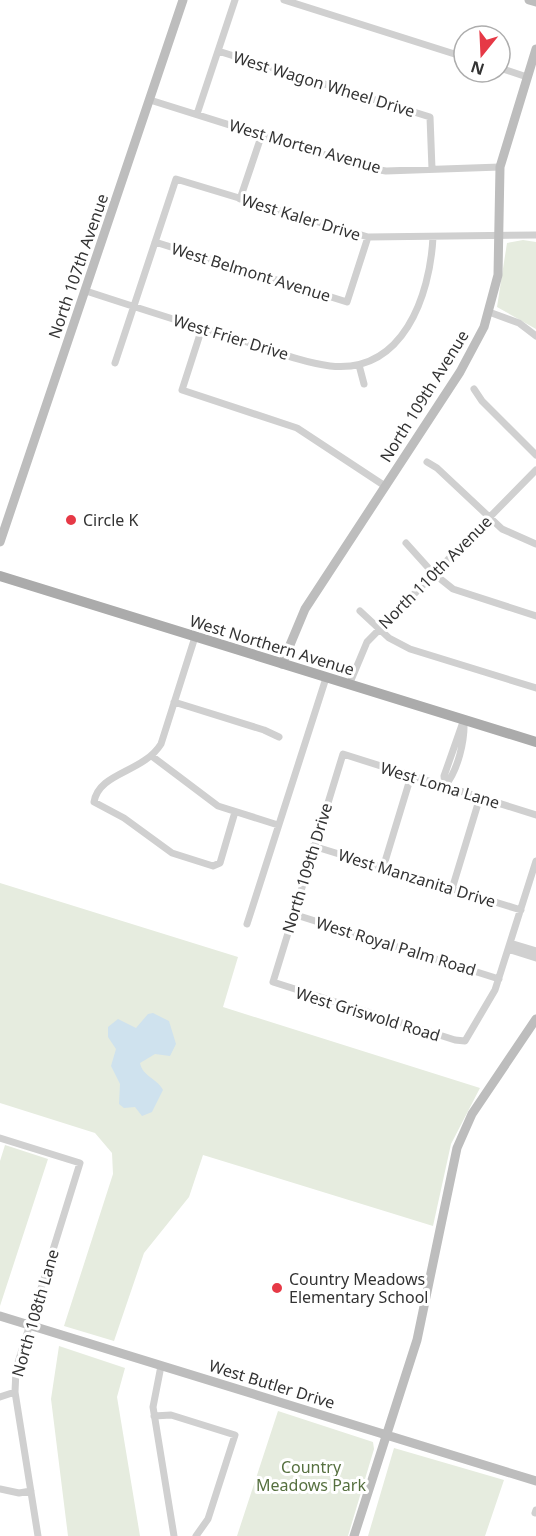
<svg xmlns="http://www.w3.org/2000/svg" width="536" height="1536" font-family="'Noto Sans',sans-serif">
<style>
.green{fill:#e6ecdf}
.water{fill:#cfe2ee}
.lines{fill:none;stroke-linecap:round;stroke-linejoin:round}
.street{stroke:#d0d0d0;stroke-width:7}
.secondary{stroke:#bdbdbd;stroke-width:9}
.primary{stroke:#ababab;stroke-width:10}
.poi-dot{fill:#e63946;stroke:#fff;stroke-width:2}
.labels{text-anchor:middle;stroke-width:6;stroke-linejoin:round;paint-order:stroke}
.street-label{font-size:16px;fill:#333;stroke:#fff}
.poi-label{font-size:16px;fill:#333;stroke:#fff;text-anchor:start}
.park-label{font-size:16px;fill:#56703f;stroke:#fff}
</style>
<rect width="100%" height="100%" fill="#fff"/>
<path class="green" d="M523,240L536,242V329L497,307L507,243Z
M0,883L238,957L223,1007L480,1088L451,1144L433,1226L203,1155L189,1197L144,1253L114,1341L64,1326L113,1174L112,1153L95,1133L0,1103Z
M5,1145L48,1159L0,1306V1161Z
M59,1346L125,1368L117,1397L140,1536H68L51,1399Z
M278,1411L373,1442L374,1449L348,1536H237Z
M394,1448L504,1480L485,1536H368Z"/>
<path class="water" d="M153,1013L169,1021L176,1044L170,1056L155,1054L140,1063C143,1077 157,1078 163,1090L152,1112L142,1116L135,1107L124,1108L119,1104L120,1084L111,1066L116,1049L108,1037V1027L118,1019L136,1028L148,1014Z"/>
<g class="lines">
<path class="street" d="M284,0L464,57
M218,51L430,117L432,169
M500,68L527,77
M150,100L367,168L386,171L500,167
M197,114L235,0
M240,199L262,134
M155,242L347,302L368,237
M86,291C135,307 185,323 234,338C265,347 298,362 330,366C403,374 430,296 433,237
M489,312L519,323L536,336
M202,328L182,390L297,428L385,486
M115,363L176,179L368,237L536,235
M359,365L364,384
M474,389L482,401L536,455
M427,462L437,468L502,529L536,544
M406,543L433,573L453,589L536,616
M360,611L389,638L410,649L536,688
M195,637L161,744C143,773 99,772 94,802L124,818L172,853L213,866L220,863L235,812
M349,685L367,642L536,470
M174,702L264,730L279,737
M153,757L218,806L278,825
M445,786C458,770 465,741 464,720
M445,786L444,776L463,722
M536,815L343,754L273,982L455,1040L465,1041L495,990L536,861
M313,846L521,910
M383,868L411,776
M452,889L480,797
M293,914L499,979
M247,924L326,678
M510,943L536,951
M508,949L536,958
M0,1138L80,1163L16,1369L15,1392L38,1536
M161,1366L153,1407L174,1536
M0,1397L15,1392
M154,1416L171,1415L235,1435L208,1519L196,1536
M0,1489L19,1493L31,1491
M535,1513L536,1510"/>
<path class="secondary" d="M529,0L536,2
M0,542L183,0
M282,664L305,609L460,372L484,327L498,275L500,167L536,49
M0,1316L536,1481
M354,1536L417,1340L457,1148L472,1114L536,1019"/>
<path class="primary" d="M0,576L536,742"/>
</g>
<g class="poi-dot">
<circle cx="71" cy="520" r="6"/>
<circle cx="277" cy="1288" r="6"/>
</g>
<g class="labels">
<g class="street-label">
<text transform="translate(324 84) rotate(17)" y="6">West Wagon Wheel Drive</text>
<text transform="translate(305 146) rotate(16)" y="6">West Morten Avenue</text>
<text transform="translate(301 217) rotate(17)" y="6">West Kaler Drive</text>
<text transform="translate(78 266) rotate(-71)" y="6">North 107th Avenue</text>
<text transform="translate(251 272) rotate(17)" y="6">West Belmont Avenue</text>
<text transform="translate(231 337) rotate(17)" y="6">West Frier Drive</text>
<text transform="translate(424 396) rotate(-58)" y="6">North 109th Avenue</text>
<text transform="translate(435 572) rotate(-45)" y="6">North 110th Avenue</text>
<text transform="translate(272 645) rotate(17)" y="6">West Northern Avenue</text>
<text transform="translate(440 785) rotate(17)" y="6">West Loma Lane</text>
<text transform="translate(307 868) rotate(-73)" y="6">North 109th Drive</text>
<text transform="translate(417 878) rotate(17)" y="6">West Manzanita Drive</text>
<text transform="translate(396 946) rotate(17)" y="6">West Royal Palm Road</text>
<text transform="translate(368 1014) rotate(17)" y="6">West Griswold Road</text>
<text transform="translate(35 1313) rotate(-74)" y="6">North 108th Lane</text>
<text transform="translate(272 1384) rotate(17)" y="6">West Butler Drive</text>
</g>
<g class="poi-label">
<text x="83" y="526">Circle K</text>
<text x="289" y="1285">Country Meadows<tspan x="289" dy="18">Elementary School</tspan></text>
</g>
<g class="park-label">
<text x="311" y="1473">Country<tspan x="311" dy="18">Meadows Park</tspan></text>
</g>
</g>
<g transform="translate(482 54) rotate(198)"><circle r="28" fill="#ffffff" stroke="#adadad" stroke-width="1.5"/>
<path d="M0-4.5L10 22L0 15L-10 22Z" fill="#e63946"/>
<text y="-9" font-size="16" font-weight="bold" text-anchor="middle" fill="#333333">N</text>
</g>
</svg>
